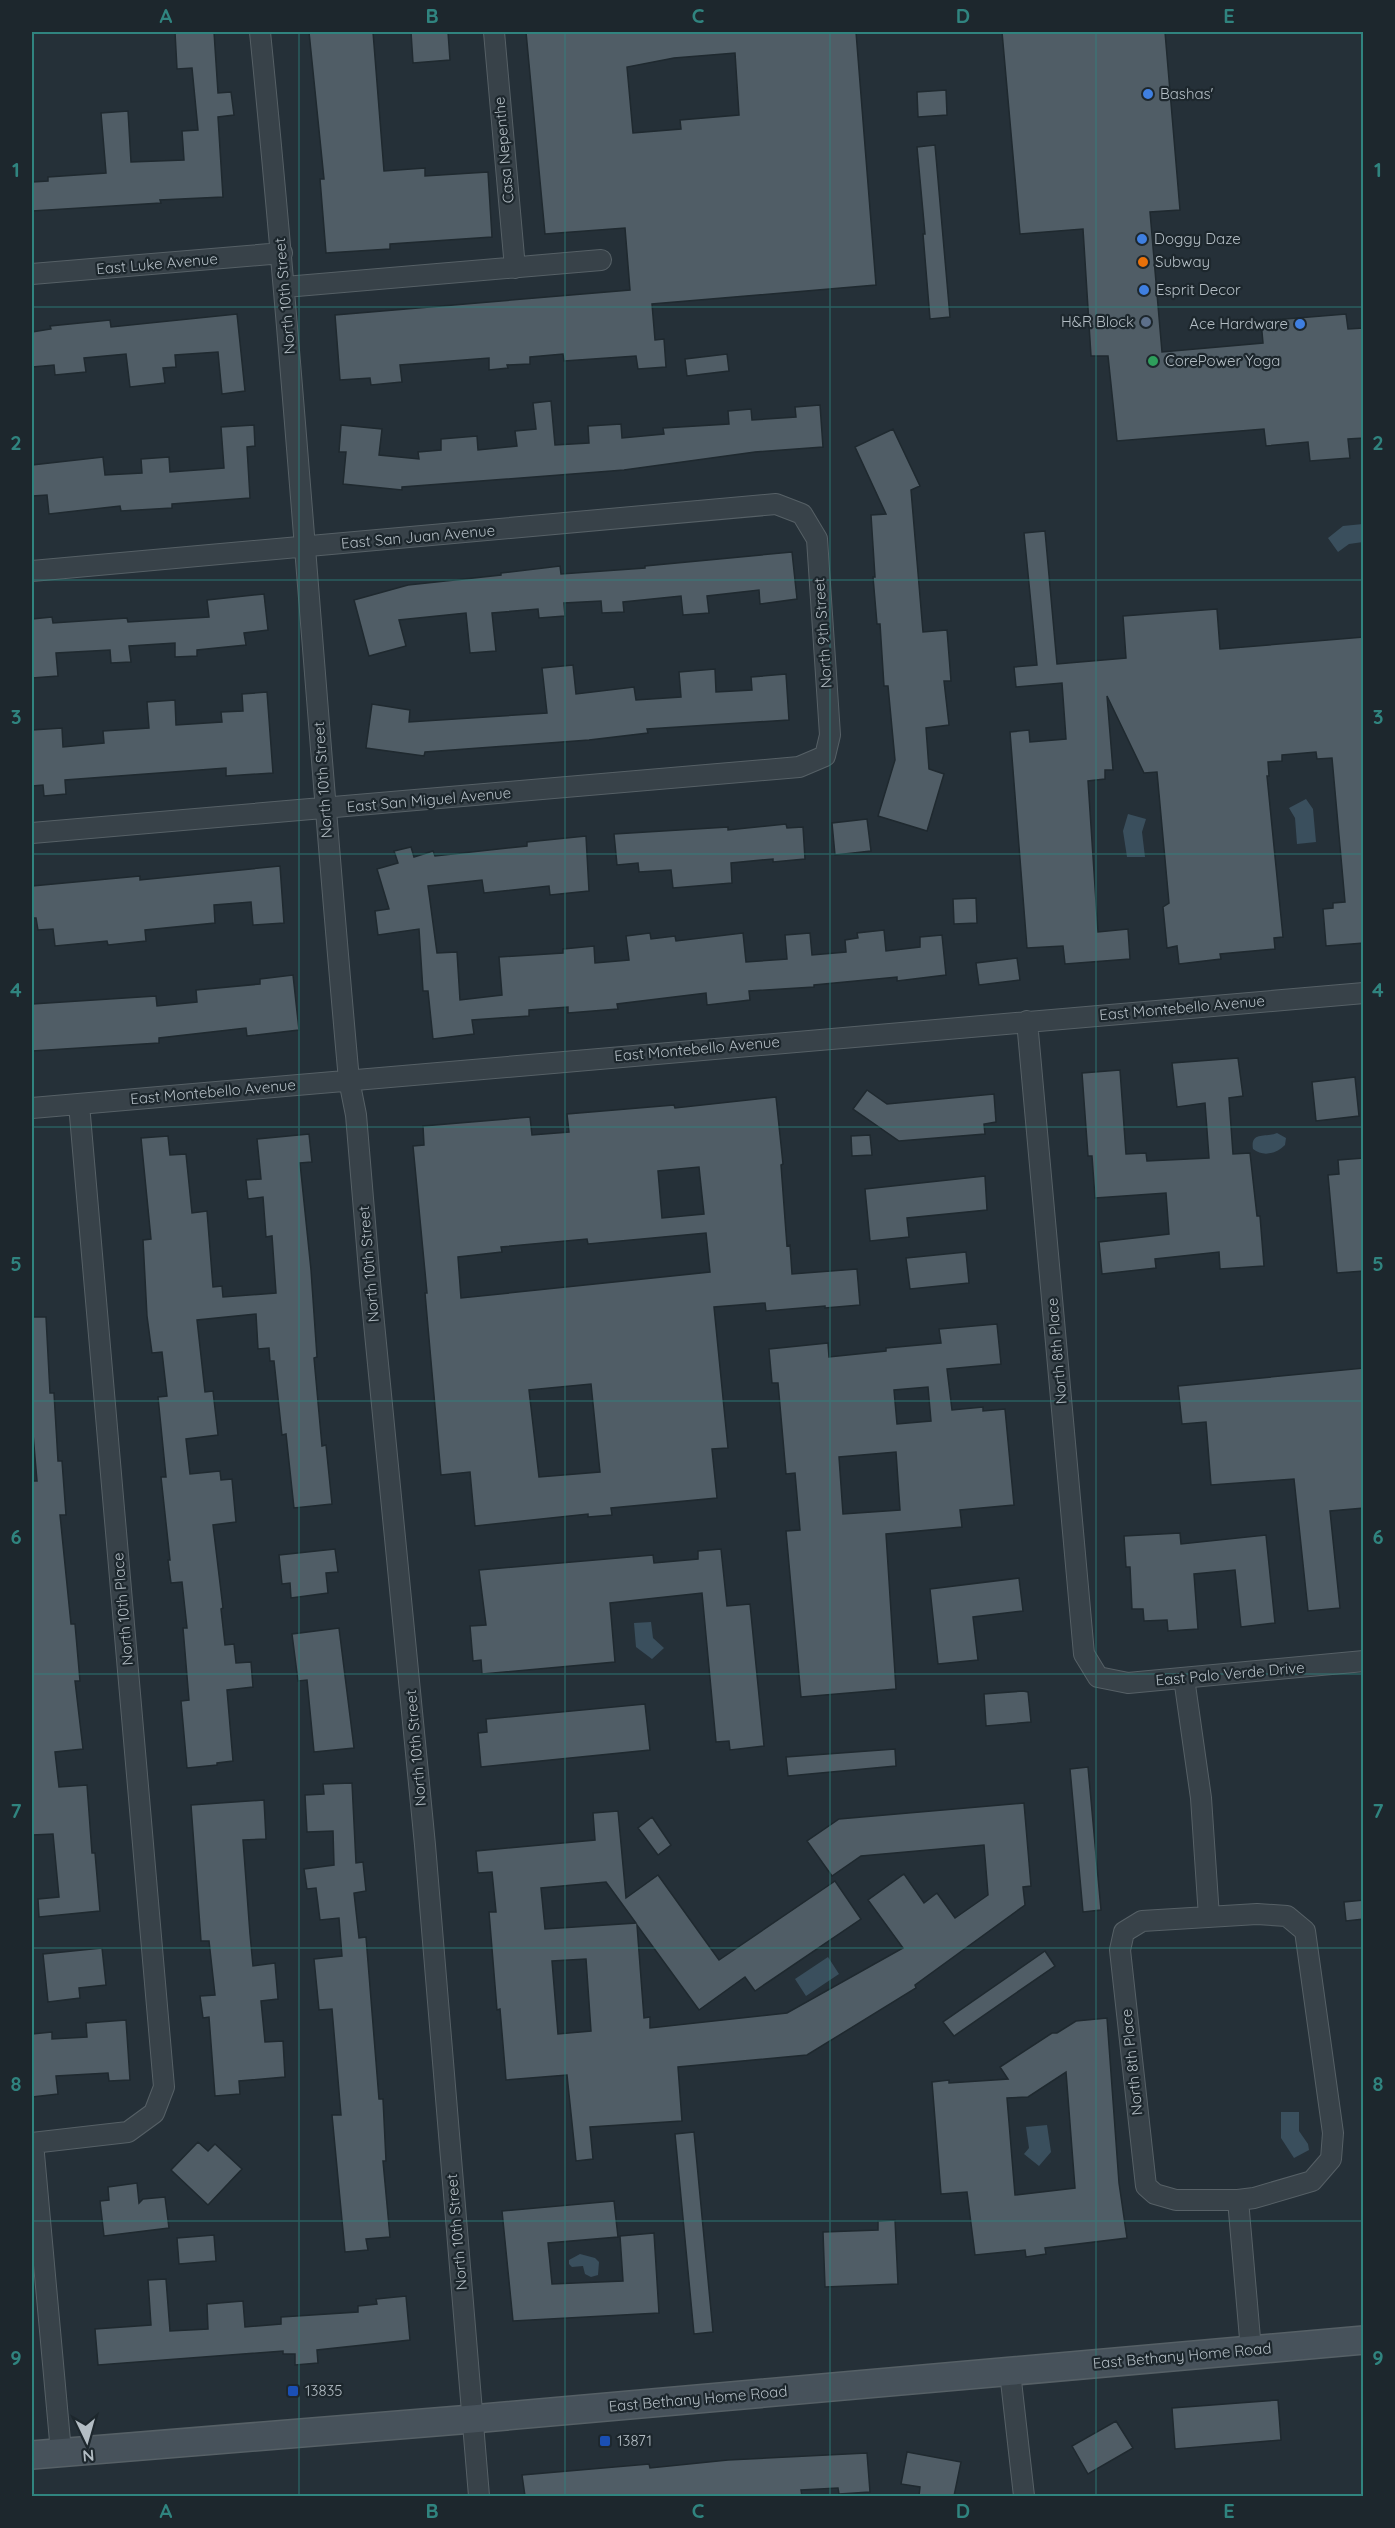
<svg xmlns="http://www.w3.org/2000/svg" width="1395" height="2528" font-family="Quicksand,sans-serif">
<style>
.water{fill:#3a4f5d}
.building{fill:#505d66;stroke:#1f292f;stroke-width:1.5;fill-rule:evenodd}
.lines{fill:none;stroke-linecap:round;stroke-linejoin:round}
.minor-casing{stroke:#566066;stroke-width:22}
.secondary-casing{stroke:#566066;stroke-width:30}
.minor{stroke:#384249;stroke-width:20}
.secondary{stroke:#47525b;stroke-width:27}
.grid{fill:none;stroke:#30847f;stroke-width:1.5;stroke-opacity:0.55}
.shop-dot{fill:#3f7fe0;stroke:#1d272d;stroke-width:2}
.food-dot{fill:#e8710a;stroke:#1d272d;stroke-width:2}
.service-dot{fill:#5c6f8a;stroke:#1d272d;stroke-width:2}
.leisure-dot{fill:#2e9e5b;stroke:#1d272d;stroke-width:2}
.transit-dot{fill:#1a4fb4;stroke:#1d272d;stroke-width:2}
.labels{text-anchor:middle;stroke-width:4.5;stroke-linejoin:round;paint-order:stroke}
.poi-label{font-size:15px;fill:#b3bdc4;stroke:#1d272d;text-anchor:start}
.street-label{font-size:15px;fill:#b3bdc4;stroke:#1d272d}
.neatline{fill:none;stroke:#30847f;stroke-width:2}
.grid-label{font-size:20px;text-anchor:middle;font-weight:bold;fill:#30847f}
</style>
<rect width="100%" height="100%" fill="#253038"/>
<path class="water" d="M1363,524V542L1349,544L1338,552L1328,538L1343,526Z
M1306,799L1313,809L1316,842L1297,844L1295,818L1289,808Z
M1128,814L1146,819L1142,832L1145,857H1127L1123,831Z
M1277,1133L1286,1138L1285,1145C1276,1154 1263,1157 1253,1149C1250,1131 1266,1138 1277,1133Z
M651,1622L653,1638L664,1648L652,1659L636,1647L634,1623Z
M828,1957L839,1974L806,1996L795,1979Z
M1281,2112H1299V2131L1308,2144L1309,2150L1294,2158L1281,2138Z
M1047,2125L1051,2152L1039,2166L1024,2154L1029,2148L1026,2127Z
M580,2254L595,2258L599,2262L598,2275L591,2277L585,2274L583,2266L572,2267L569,2264V2260Z"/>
<path class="building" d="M175,32H214L218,93L231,92L234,115L218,117L223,197L160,200L161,203L32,211V182L48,181V177L106,173L101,113L128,111L131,162L184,160L182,131L198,130L192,68L177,69Z
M309,32H373L384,171L425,168V176L488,172L492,237L390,244V249L326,253L320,179H324Z
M411,32H448L450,60L413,63Z
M526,32H856L876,285L652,304L655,340L664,339L666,367L638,369L636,356L564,361L563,354L530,357V364L507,365L508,368L489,370V358L400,365L402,382L371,385L370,378L340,380L335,315L630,290L625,228L545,234ZM735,53L739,115L680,120L681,129L633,133L627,67L674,58Z
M1002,32H1165L1180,210L1150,212L1162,352L1263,343L1261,321L1346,314L1348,329L1364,328V438L1348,439L1350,458L1310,461L1308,442L1266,446L1264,429L1117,441L1108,356H1091L1083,229L1020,234Z
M946,90L947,115L918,117L917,92Z
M935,145L950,317L930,319L923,234H925L917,147Z
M237,314L245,391L222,394L218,352L175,355L176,367L163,368L165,383L130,387L126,354L84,358L86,372L55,375L54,365L32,367V332L51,329L50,326L110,320L111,327Z
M727,354L729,371L687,376L685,359Z
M551,401L555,445L589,443L588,426L621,424L622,438L664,434L663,428L729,424L728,411L751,409L752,420L796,417L795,407L820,405L823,447L755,452L624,470L402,487V490L343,484L346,452H339L341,425L382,429L379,455L419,459L418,452L441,450V439L477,436L478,450L517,446L515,431L536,429L533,403Z
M254,425L255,446L247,447L250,498L172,504V508L121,511L120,506L49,514L47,495L32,496V465L103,457L105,475L142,473L141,459L169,457L170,472L224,468L221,427Z
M893,429L920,486L911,490L923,632L947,630L951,681H944L949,725L926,728L929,769L944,774L927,831L878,816L895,760L888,686H884L880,624H877L873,577H875L871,515L886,514L855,447Z
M1045,531L1057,664L1126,658L1123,616L1217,609L1220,649L1364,637V943L1326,946L1323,909L1333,908V903L1345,902L1332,758L1317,759L1316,752L1282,755V761L1268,762L1269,776H1267L1283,937L1274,938L1275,949L1220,954L1221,959L1179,964L1177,946L1167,948L1163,907L1169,903L1157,772L1144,773L1107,696L1113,770H1105V779L1088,781L1098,932L1128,929L1130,959L1065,964L1063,946L1027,948L1010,732L1029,730L1030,742L1066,739L1062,683L1016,687L1014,667L1037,665L1024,533Z
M792,552L797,599L760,604L759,590L707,596L709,613L683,615L681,596L623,602L624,612L602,613L601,601L564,603L565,616L539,618L538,609L492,613L496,651L470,653L466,613L399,620L406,646L369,656L354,600L408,585L501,575V573L560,566L561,574L645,568V566Z
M264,594L268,630L244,633L246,645L197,650V656L175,657V643L129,646L131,662L111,663L110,650L56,653L58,676L32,678V619L52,617L53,623L127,618L128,622L209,617L207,600Z
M573,665L576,694L634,687L636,700L681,697L679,672L715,669L716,692L752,690L751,677L786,674L789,720L647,729L648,733L589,740L425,752L424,756L366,748L372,704L410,710L409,722L547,713L542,668Z
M267,692L273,773L226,776V768L65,780L66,794L44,796L43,785L32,786V730L62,728L63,747L104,743L103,731L149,728L147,702L175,700L176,725L222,722L221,712L243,711L242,694Z
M867,819L871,851L835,855L832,823Z
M786,824L787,828L803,827L805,859L773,862V859L731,863L732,883L673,888L671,870L639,872L638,863L617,865L614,834L728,827V830Z
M586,836L589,891L550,895L549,886L484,893L482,880L428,886L437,953L457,952L460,1000L502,995L499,957L563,953V949L594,946L595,963L629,960L626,936L650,933L651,939L675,936L676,941L743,933L746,962L787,959L785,935L810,933L812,955L846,952L845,940L858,938L857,933L884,930L886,951L920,947V937L942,935L946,975L897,981V977L814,985V987L749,991L750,1000L707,1005L706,993L617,1004L618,1009L568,1013V1007L529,1010V1016L472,1020L474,1034L433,1039L428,991H423L419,929L378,935L375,911L389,909L377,869L398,863L394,851L411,847L414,857L433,851L435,856L527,846V842Z
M280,866L284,923L253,925L251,902L214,905L215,923L145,930L146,941L108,945L107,941L55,946L53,929L38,930L36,918H32V886L140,876V880Z
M976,898L977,923L954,924L953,899Z
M1017,958L1020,980L979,985L976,963Z
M293,975L299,1030L247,1036L246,1028L159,1038V1043L32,1051V1004L156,996L157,1006L197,1002L196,990L260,984V979Z
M1238,1058L1243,1096L1229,1098L1233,1154L1250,1153L1257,1216H1260L1264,1266L1220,1269L1219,1252L1155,1259L1156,1268L1102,1274L1099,1242L1169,1234L1166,1193L1095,1198L1092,1156H1088L1082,1073L1120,1070L1126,1154L1146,1153L1147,1161L1209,1158L1205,1103L1177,1107L1172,1063Z
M1355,1077L1359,1116L1316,1121L1312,1082Z
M867,1090L887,1104L994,1094L996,1122L984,1124L985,1134L899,1141L853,1109Z
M776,1097L783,1164L781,1165L787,1246L790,1245L792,1274L857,1269L860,1305L825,1308V1306L766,1311L765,1303L714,1307L728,1448L712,1449L717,1498L611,1508L612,1515L588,1517V1514L475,1526L470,1472L441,1475L425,1293H427L413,1146L424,1145L423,1126L530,1117L532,1135L569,1132L567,1114L674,1105L675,1108ZM699,1167L704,1214L662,1218L658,1171ZM706,1233L710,1272L461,1298L458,1257L502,1252L501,1247L587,1239L588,1244ZM591,1384L600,1472L539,1477L529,1390Z
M309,1134L312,1162L300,1163L311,1270L317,1357L314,1358L322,1446L326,1445L332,1504L294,1508L286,1434L282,1435L274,1361H270L269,1348L258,1349L256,1314L197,1320L205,1392L213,1391L218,1435L186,1439L190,1474L220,1471L221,1480L232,1479L236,1522L213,1525L223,1608L221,1609L225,1645L234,1644L236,1663L251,1662L253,1687L227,1690L233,1761L217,1763V1765L187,1768L181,1701L189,1700L183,1628H187L182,1582L171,1583L168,1560H170L161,1477H166L158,1397L167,1396L162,1352L152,1353L147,1316L143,1240L151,1239L141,1138L168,1136L170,1155L186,1154L192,1213L207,1211L213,1287L222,1286L223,1297L276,1293L272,1236L266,1237L263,1197L248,1199L246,1180L261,1179L257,1139Z
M870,1135L872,1155L852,1156L851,1136Z
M1364,1158V1271L1337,1273L1328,1175L1339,1174L1338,1160Z
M985,1176L987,1210L907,1218L909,1237L870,1241L865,1189Z
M966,1252L969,1283L910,1289L906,1258Z
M32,1317H46L50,1393H54L58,1461H62L66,1515H60L71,1624H75L80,1681H75L83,1749L55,1752L59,1787L87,1785L92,1853H95L100,1911L39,1917L38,1899L59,1897L53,1834L32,1835V1481H37L33,1434H32Z
M997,1324L1001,1364L947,1369L952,1410L983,1407V1411L1005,1409L1014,1505L960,1510L962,1527L886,1534L896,1689L801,1697L786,1531L800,1530L795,1473L786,1474L778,1383H772L769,1349L828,1343L829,1357L886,1351V1348L941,1343L939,1329ZM928,1387L931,1421L897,1424L894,1390ZM896,1452L900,1510L843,1514L839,1457Z
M1364,1368V1508L1330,1511L1340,1608L1308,1611L1294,1479L1211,1485L1206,1422L1182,1424L1178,1386Z
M1180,1533L1181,1544L1266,1535L1275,1623L1241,1627L1235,1570L1194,1574L1198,1629L1168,1631L1167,1620L1144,1621L1143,1609H1132L1130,1567H1126L1124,1536Z
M335,1549L338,1572L326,1573L328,1593L291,1598L290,1583L282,1584L279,1555Z
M721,1549L727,1606L750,1604L764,1746L730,1750L729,1741L716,1742L702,1593L610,1603L615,1662L482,1674L481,1660L473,1661L470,1626L486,1625L479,1570L653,1555L654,1563L698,1559V1551Z
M1019,1578L1023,1611L973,1617L978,1660L938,1664L930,1589Z
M339,1628L354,1748L314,1752L307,1680L298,1681L292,1634Z
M1023,1691L1028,1692L1031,1722L986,1726L984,1694Z
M645,1704L650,1750L481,1767L478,1733L487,1732L486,1719Z
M895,1749L896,1766L788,1776L786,1757Z
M1088,1767L1101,1910L1083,1912L1070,1769Z
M352,1783L356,1863L363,1862L366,1891L354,1893L359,1938L366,1937L379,2099H383L386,2161H383L390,2237L366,2239L368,2250L345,2252L332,2115H341L332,2009L319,2010L314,1959L342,1956L339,1918L320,1920L316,1888L307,1889L304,1869L334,1865L333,1831L307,1832L305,1795L324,1794L323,1784Z
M264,1800L266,1839L243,1840L250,1934L253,1966L275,1963L278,1999L261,2001L265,2042L283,2041L285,2077L239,2081L240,2094L215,2096L209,2017L203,2018L200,1996L215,1995L209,1941H201L191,1805Z
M1024,1803L1031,1886L1023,1887L1025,1905L915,1985L916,1988L807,2055L678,2067L682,2121L590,2127L593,2159L576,2161L567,2075L506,2080L500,2009L497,2010L489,1912H496L492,1872L478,1873L476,1851L595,1840L593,1813L618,1811L626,1898L658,1875L719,1960L835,1881L861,1919L755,1991L745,1977L699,2010L637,1925L644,2018L650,2017V2028L787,2013L903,1948L868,1900L904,1874L924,1903L937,1893L955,1918L988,1895L984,1845L861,1856L832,1876L807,1841L839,1819ZM606,1882L636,1923L545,1929L541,1888ZM586,1959L591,2031L558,2034L552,1961Z
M652,1817L671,1845L658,1855L638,1828Z
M1364,1900V1919L1346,1921L1344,1902Z
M102,1948L106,1985L79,1988L80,1998L48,2002L43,1954Z
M1045,1951L1055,1966L954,2036L943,2022Z
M1107,2018L1119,2183L1127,2238L1045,2248L1046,2254L1026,2257L1025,2250L975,2255L967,2192L941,2194L932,2082L949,2080V2083L1008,2079L1000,2067L1052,2033H1057L1076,2021ZM1066,2072L1075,2188L1015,2195L1007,2098L1028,2097Z
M126,2020L130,2080L109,2081L108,2073L56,2076L58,2094L32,2097V2034L52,2032V2039L87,2037L86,2023Z
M694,2132L713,2332L694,2334L675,2134Z
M198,2142L208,2151L215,2144L242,2169L208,2205L171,2170Z
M137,2183L139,2203L143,2199L165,2197L169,2228L104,2236L100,2201L109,2200L108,2187Z
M614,2201L618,2237L548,2243L552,2284L623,2281L620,2236L654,2233L659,2313L513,2321L502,2211Z
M895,2220L898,2284L825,2287L823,2232L878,2230V2221Z
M214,2235L216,2261L179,2264L177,2238Z
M166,2279L170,2331L208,2329L207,2304L243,2301L245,2327L281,2324V2317L358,2312V2306L377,2304L376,2299L406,2296L410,2340L317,2350L318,2363L295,2365V2354H283V2351L98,2365L95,2329L151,2325L148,2280Z
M1278,2400L1281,2440L1175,2449L1172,2408Z
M1116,2421L1133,2448L1088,2474L1072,2446Z
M907,2452L961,2462L954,2496H919L920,2487L901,2484Z
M867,2453L870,2492L839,2494L838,2488L801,2490L802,2496H525L522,2475L649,2464L650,2468L728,2460Z"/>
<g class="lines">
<defs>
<path id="minor" d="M260,32C295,380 317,730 349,1080L356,1115L370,1282L425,1845L479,2496
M494,32L515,268
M32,274L282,253
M285,287L601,260
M32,571L776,504L802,514L817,539L830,735L825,756L799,767L32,833
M1027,1021L1084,1654L1098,1677L1128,1683L1364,1661
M32,1108L1364,993
M1184,1678L1201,1798L1209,1917
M1257,1914L1287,1916L1305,1931L1333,2133L1331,2159L1312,2181L1254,2198L1238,2200H1176L1155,2194L1146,2186L1120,1950L1124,1932L1142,1921Z
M32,2143L128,2132L154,2113L164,2087L79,1104
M33,2143L61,2452
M1238,2200L1251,2350
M1010,2372L1024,2496"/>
<path id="secondary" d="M32,2455L472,2419L1364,2340"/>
</defs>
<use href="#minor" class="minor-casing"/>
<use href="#secondary" class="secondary-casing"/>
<use href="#minor" class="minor"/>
<use href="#secondary" class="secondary"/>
</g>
<path class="grid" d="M299,32V2496M565,32V2496M830,32V2496M1096,32V2496M32,307H1364M32,580H1364M32,854H1364M32,1127H1364M32,1401H1364M32,1674H1364M32,1948H1364M32,2221H1364"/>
<g class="shop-dot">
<circle cx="1148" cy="94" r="6"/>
<circle cx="1142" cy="239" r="6"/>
<circle cx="1144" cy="290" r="6"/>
<circle cx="1300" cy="324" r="6"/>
</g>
<circle class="food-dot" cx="1143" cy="262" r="6"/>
<circle class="service-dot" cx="1146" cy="322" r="6"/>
<circle class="leisure-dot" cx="1153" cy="361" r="6"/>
<g class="transit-dot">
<rect x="287" y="2385" width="12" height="12" rx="3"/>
<rect x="599" y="2435" width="12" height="12" rx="3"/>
</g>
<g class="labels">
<g class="poi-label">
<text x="1160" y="99">Bashas'</text>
<text x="1154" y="244">Doggy Daze</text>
<text x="1155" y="267">Subway</text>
<text x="1156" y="295">Esprit Decor</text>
<text x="1134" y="327" text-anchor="end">H&amp;R Block</text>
<text x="1288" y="329" text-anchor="end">Ace Hardware</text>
<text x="1165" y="366">CorePower Yoga</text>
<text x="305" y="2396">13835</text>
<text x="617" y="2446">13871</text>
</g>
<g class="street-label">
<text transform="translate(504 150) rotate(-95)" y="5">Casa Nepenthe</text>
<text transform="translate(157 264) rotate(-5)" y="5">East Luke Avenue</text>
<text transform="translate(285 296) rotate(-95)" y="5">North 10th Street</text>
<text transform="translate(418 537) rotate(-5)" y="5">East San Juan Avenue</text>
<text transform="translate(823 633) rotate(-94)" y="5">North 9th Street</text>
<text transform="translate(323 780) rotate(-94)" y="5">North 10th Street</text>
<text transform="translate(429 800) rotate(-5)" y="5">East San Miguel Avenue</text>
<text transform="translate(1182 1008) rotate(-5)" y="5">East Montebello Avenue</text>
<text transform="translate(697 1049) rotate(-5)" y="5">East Montebello Avenue</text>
<text transform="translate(213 1092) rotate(-5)" y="5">East Montebello Avenue</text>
<text transform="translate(369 1264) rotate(-95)" y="5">North 10th Street</text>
<text transform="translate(1057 1351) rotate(-95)" y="5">North 8th Place</text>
<text transform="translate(123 1609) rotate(-95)" y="5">North 10th Place</text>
<text transform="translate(1230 1674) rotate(-5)" y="5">East Palo Verde Drive</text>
<text transform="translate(416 1748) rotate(-95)" y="5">North 10th Street</text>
<text transform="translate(1132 2062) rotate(-96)" y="5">North 8th Place</text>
<text transform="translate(457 2232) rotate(-95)" y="5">North 10th Street</text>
<text transform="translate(1182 2356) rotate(-5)" y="5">East Bethany Home Road</text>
<text transform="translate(698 2399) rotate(-5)" y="5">East Bethany Home Road</text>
</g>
</g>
<rect width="1395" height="2528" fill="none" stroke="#1d272d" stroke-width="66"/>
<g transform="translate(87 2441) rotate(175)" stroke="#1d272d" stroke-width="4.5" paint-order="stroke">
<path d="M0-4.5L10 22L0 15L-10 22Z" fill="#b3bdc4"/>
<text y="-9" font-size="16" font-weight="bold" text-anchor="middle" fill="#b3bdc4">N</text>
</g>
<rect x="33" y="33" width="1329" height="2462" class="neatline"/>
<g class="grid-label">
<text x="166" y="23">A</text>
<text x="432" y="23">B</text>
<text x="698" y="23">C</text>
<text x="963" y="23">D</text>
<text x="1229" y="23">E</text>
<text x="16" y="177">1</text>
<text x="1378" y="177">1</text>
<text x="16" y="450">2</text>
<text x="1378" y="450">2</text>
<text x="16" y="724">3</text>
<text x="1378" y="724">3</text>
<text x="16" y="997">4</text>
<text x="1378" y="997">4</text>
<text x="16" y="1271">5</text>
<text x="1378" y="1271">5</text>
<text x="16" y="1544">6</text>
<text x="1378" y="1544">6</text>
<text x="16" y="1818">7</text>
<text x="1378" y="1818">7</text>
<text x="16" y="2091">8</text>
<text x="1378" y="2091">8</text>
<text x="16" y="2365">9</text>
<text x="1378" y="2365">9</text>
<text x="166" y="2518">A</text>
<text x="432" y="2518">B</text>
<text x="698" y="2518">C</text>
<text x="963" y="2518">D</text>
<text x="1229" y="2518">E</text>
</g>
</svg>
